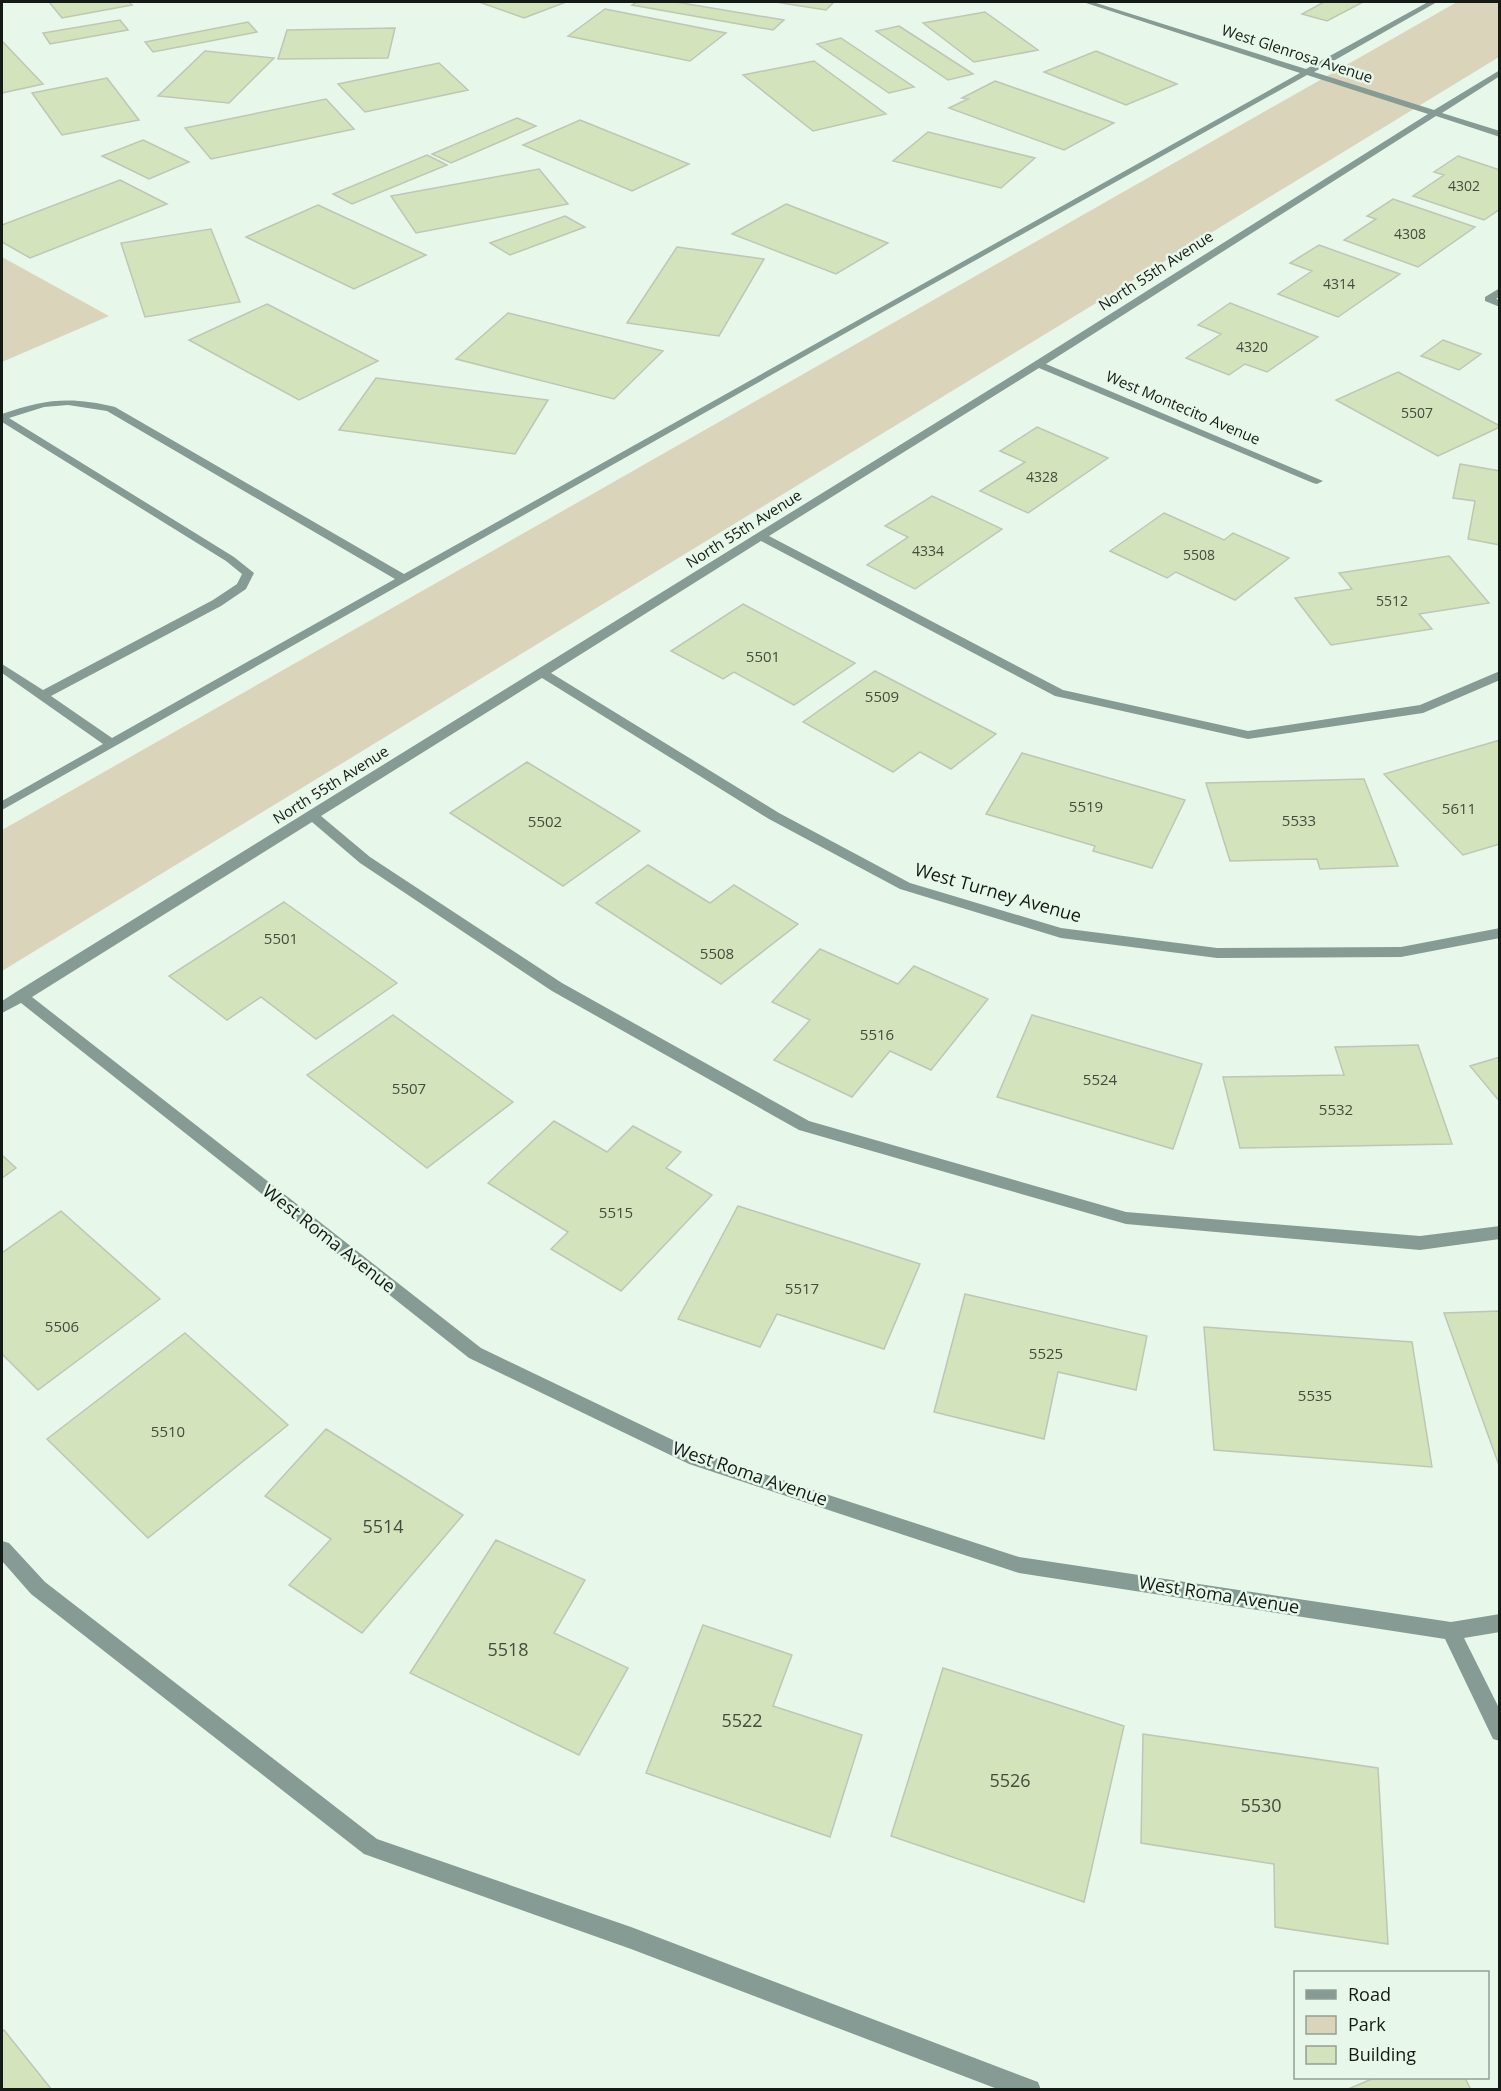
<svg xmlns="http://www.w3.org/2000/svg" width="1501" height="2091" font-family="'Open Sans',sans-serif">
<style>
.green{fill:#dad5ba}
.building{fill:#d3e3bc;stroke:#bfc6b4;stroke-width:1.5}
.lines{fill:none;stroke-linecap:round;stroke-linejoin:round}
.minor{fill:#879b95;fill-rule:evenodd}
.labels{text-anchor:middle;stroke-width:5;stroke-linejoin:round;paint-order:stroke}
.far-number-label{font-size:14px;fill:#444c3f}
.far-street-label{font-size:15px;fill:#141a15;stroke:#e7f8ea}
.number-label{font-size:15px;fill:#444c3f}
.street-label{font-size:18px;fill:#141a15;stroke:#e7f8ea}
.near-number-label{font-size:18px;fill:#444c3f}
</style>
<rect width="100%" height="100%" fill="#e7f8ea"/>
<path class="green" d="M1457,2H1499V57L2,971V830Z
M2,257L109,316L2,362Z"/>
<path class="building" d="M49,2H129L132,5L62,18Z
M479,2H566L524,18Z
M637,2H676L784,20L773,30L632,5Z
M775,2H834L826,10Z
M1324,2H1363L1327,21L1302,14Z
M605,9L726,33L690,61L568,36Z
M985,12L1038,50L974,62L923,23Z
M120,20L128,30L50,44L43,33Z
M248,22L257,32L153,52L145,42Z
M899,26L973,74L948,80L876,31Z
M395,28L388,58L278,59L287,30Z
M841,38L914,87L889,93L817,44Z
M2,41L43,84L2,93Z
M205,51L274,58L229,103L158,96Z
M1096,51L1177,84L1126,105L1044,72Z
M814,61L886,114L813,131L743,75Z
M439,63L468,90L365,112L338,84Z
M107,78L139,120L62,135L32,93Z
M995,81L1114,123L1064,150L949,108L968,99L962,98Z
M326,99L354,129L211,159L185,128Z
M517,118L536,126L451,163L432,154Z
M580,120L689,164L632,191L523,145Z
M928,132L1035,158L1001,188L893,161Z
M143,140L189,162L149,179L102,156Z
M427,155L447,165L352,204L333,194Z
M1458,156L1500,170V209L1484,220L1413,196L1444,175L1434,172Z
M539,169L568,204L416,233L391,196Z
M120,180L167,204L30,258L2,242V225Z
M1393,199L1475,227L1418,267L1344,240L1376,219L1367,216Z
M786,204L888,243L836,274L732,234Z
M318,205L426,255L354,289L246,237Z
M565,216L585,227L510,255L490,243Z
M211,229L240,302L145,317L121,243Z
M1319,245L1400,274L1338,317L1278,294L1312,271L1290,263Z
M677,247L764,259L719,336L627,323Z
M1230,303L1318,337L1267,372L1245,364L1229,375L1186,358L1221,334L1198,325Z
M267,304L378,361L299,400L189,340Z
M508,313L663,351L614,399L456,359Z
M1443,340L1481,354L1459,370L1421,356Z
M1398,372L1500,426V427L1438,456L1336,400Z
M376,378L548,400L515,454L339,430Z
M1037,427L1108,458L1028,513L980,491L1025,462L1000,451Z
M1460,464L1500,471V545L1468,539L1475,501L1453,498Z
M932,496L1002,529L915,589L867,565L908,537L885,526Z
M1164,513L1224,540L1233,533L1289,558L1235,600L1176,572L1167,578L1110,551Z
M1449,556L1489,603L1419,614L1432,629L1331,645L1295,598L1352,589L1339,573Z
M743,604L855,663L794,705L734,672L723,679L671,651Z
M875,671L996,734L951,769L920,752L893,772L803,722Z
M1500,740V844L1463,855L1384,774Z
M1022,753L1185,800L1152,868L1093,851L1095,846L986,814Z
M527,762L640,831L563,886L450,813Z
M1364,779L1398,866L1320,869L1317,859L1230,861L1206,783Z
M648,865L710,903L734,885L798,924L721,984L596,903Z
M284,902L397,983L316,1039L261,997L227,1020L169,976Z
M820,949L898,984L914,966L988,999L931,1070L890,1051L852,1097L774,1060L810,1020L772,1002Z
M393,1015L513,1102L427,1168L307,1075Z
M1032,1015L1202,1064L1173,1149L997,1097Z
M1418,1045L1452,1144L1240,1148L1223,1077L1344,1075L1335,1047Z
M1500,1057V1102L1470,1066Z
M554,1121L607,1152L633,1126L681,1152L666,1168L712,1195L621,1291L551,1249L568,1232L488,1183Z
M2,1155L16,1168L2,1178Z
M738,1206L920,1264L884,1349L777,1314L760,1347L678,1319Z
M61,1211L160,1299L38,1390L2,1354V1253Z
M965,1294L1147,1336L1136,1390L1058,1372L1044,1439L934,1412Z
M1500,1311V1468L1444,1313Z
M1204,1327L1412,1342L1432,1467L1214,1450Z
M185,1333L288,1425L148,1538L47,1439Z
M326,1429L463,1515L362,1633L289,1585L331,1539L265,1496Z
M496,1540L585,1580L554,1633L628,1668L579,1755L410,1673Z
M703,1625L792,1655L773,1706L862,1735L830,1837L646,1773Z
M943,1668L1124,1726L1084,1902L891,1836Z
M1143,1734L1378,1768L1388,1944L1275,1927L1274,1864L1141,1843Z
M4,2030L52,2090H2V2032Z
M1374,2078H1465L1471,2090H1346Z"/>
<g class="lines">
<path class="minor" d="M1083,2H1093L1306,69L1428,2H1437L1314,72L1434,110L1500,70V76L1442,113L1500,131V137L1436,116L1046,364L1323,481L1317,484L1313,483L1039,368L769,536L1063,690L1248,731L1420,705L1500,671V680L1423,713L1248,739L1055,696L761,541L551,673L779,813L910,883L1061,928L1217,948L1401,947L1500,928V938L1401,957L1217,958L1061,938L900,889L769,819L542,678L321,816L370,857L562,983L809,1121L1126,1212L1420,1236L1500,1226V1239L1420,1250L1126,1224L799,1130L552,991L360,863L312,822L32,997L481,1348L700,1453L1019,1557L1451,1622L1500,1614V1632L1464,1638L1500,1710V1741L1493,1739L1445,1639L1019,1573L689,1464L469,1358L21,1003L2,1013V1001L16,992L1034,362L1428,114L1307,75L874,317L2,810V801L103,744L2,673V664L43,690L213,600L237,584L242,574L226,561L2,422V414C43,399 72,396 115,407L404,574L1300,73ZM68,405L107,411L395,579L112,738L51,696L221,606L246,589L254,573L234,557L9,418L44,407Z
M1500,288V296L1496,299L1500,300V307L1485,301V297Z
M2,1541L9,1543L45,1582L377,1839L631,1927L1030,2079L1038,2082L1041,2090H1000L631,1949L364,1854L31,1594L2,1561Z"/>
</g>
<g class="labels">
<g class="far-number-label">
<text x="1464" y="191">4302</text>
<text x="1410" y="239">4308</text>
<text x="1339" y="289">4314</text>
<text x="1252" y="352">4320</text>
<text x="1417" y="418">5507</text>
<text x="1042" y="482">4328</text>
<text x="928" y="556">4334</text>
<text x="1199" y="560">5508</text>
<text x="1392" y="606">5512</text>
</g>
<g class="far-street-label">
<text transform="translate(1297 54) rotate(18)" y="5">West Glenrosa Avenue</text>
<text transform="translate(1156 271) rotate(-33)" y="5">North 55th Avenue</text>
<text transform="translate(1183 408) rotate(23)" y="5">West Montecito Avenue</text>
<text transform="translate(744 529) rotate(-32)" y="5">North 55th Avenue</text>
<text transform="translate(331 785) rotate(-32)" y="5">North 55th Avenue</text>
</g>
<g class="number-label">
<text x="763" y="662">5501</text>
<text x="882" y="702">5509</text>
<text x="1086" y="812">5519</text>
<text x="1459" y="814">5611</text>
<text x="1299" y="826">5533</text>
<text x="545" y="827">5502</text>
<text x="281" y="944">5501</text>
<text x="717" y="959">5508</text>
<text x="877" y="1040">5516</text>
<text x="1100" y="1085">5524</text>
<text x="409" y="1094">5507</text>
<text x="1336" y="1115">5532</text>
<text x="616" y="1218">5515</text>
<text x="802" y="1294">5517</text>
<text x="62" y="1332">5506</text>
<text x="1046" y="1359">5525</text>
<text x="1315" y="1401">5535</text>
<text x="168" y="1437">5510</text>
</g>
<g class="street-label">
<text transform="translate(998 893) rotate(16)" y="6">West Turney Avenue</text>
<text transform="translate(329 1239) rotate(38)" y="6">West Roma Avenue</text>
<text transform="translate(750 1474) rotate(19)" y="6">West Roma Avenue</text>
<text transform="translate(1219 1595) rotate(9)" y="6">West Roma Avenue</text>
</g>
<g class="near-number-label">
<text x="383" y="1533">5514</text>
<text x="508" y="1656">5518</text>
<text x="742" y="1727">5522</text>
<text x="1010" y="1787">5526</text>
<text x="1261" y="1812">5530</text>
</g>
</g>
<rect width="1501" height="2091" fill="none" stroke="#141a15" stroke-width="6"/>
<rect x="1294" y="1971" width="195" height="108" fill="#e7f8ea" stroke="#939f95" stroke-width="1.5"/>
<rect x="1306" y="1990" width="30" height="9" fill="#879b95" stroke="#939f95" stroke-width="1.5"/>
<text x="1348" y="2001" font-size="18" fill="#141a15">Road</text>
<rect x="1306" y="2016" width="30" height="18" fill="#dad5ba" stroke="#939f95" stroke-width="1.5"/>
<text x="1348" y="2031" font-size="18" fill="#141a15">Park</text>
<rect x="1306" y="2046" width="30" height="18" fill="#d3e3bc" stroke="#939f95" stroke-width="1.5"/>
<text x="1348" y="2061" font-size="18" fill="#141a15">Building</text>
</svg>
